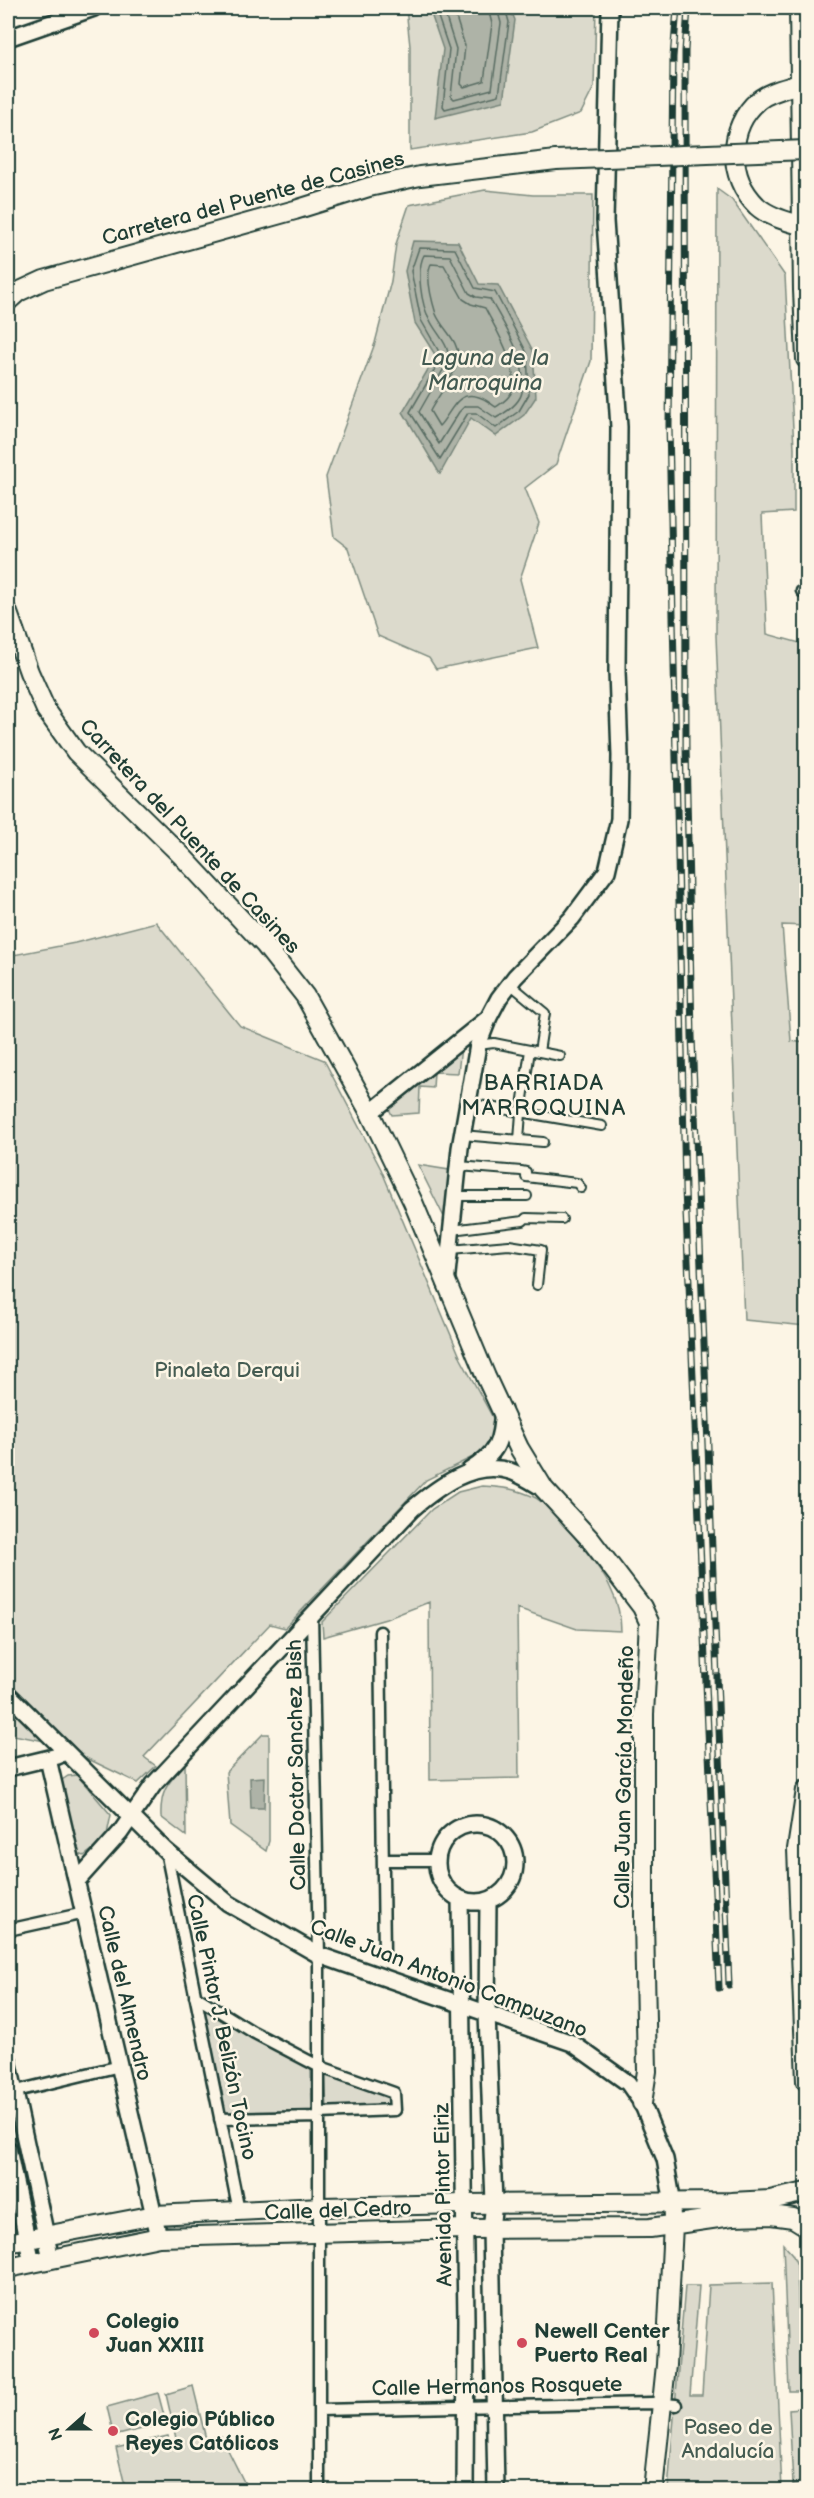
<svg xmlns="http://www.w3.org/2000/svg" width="814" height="2498" font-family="'Balsamiq Sans',sans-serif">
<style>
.green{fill:#dcdacc;stroke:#7e8c80;stroke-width:1.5}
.water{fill:#aeb3a7;stroke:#758479;stroke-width:1.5}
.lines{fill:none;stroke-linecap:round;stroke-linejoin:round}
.shore{stroke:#586c62;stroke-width:1.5}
.service-casing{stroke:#1f3d34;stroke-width:12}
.pedestrian-casing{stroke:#1f3d34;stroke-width:15}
.minor-casing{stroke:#1f3d34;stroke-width:20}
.tertiary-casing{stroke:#1f3d34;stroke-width:22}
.service{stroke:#fcf5e5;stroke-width:8}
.pedestrian{stroke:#fcf5e5;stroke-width:10}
.minor{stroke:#fcf5e5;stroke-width:15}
.tertiary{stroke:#fcf5e5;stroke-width:18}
.rail-casing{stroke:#1f3d34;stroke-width:7}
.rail{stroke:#fcf5e5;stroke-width:4.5;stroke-dasharray:14;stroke-linecap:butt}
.tertiary-bridge-casing{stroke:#1f3d34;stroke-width:22;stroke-linecap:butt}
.tertiary-bridge{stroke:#fcf5e5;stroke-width:18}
.poi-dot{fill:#d1495b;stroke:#fcf5e5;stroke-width:2}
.labels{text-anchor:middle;stroke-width:5;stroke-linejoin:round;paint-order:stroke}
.street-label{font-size:21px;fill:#1f3d34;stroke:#fcf5e5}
.park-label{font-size:21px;fill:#455c52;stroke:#fcf5e5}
.poi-label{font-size:21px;font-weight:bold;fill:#1f3d34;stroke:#fcf5e5;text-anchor:start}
.water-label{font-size:22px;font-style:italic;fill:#435a51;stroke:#fcf5e5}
.neighbourhood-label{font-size:22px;letter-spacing:1.5px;fill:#1f3d34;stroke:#fcf5e5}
</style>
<rect width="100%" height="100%" fill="#fcf5e5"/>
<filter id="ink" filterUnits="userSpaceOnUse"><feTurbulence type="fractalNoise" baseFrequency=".0167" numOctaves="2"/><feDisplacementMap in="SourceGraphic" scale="12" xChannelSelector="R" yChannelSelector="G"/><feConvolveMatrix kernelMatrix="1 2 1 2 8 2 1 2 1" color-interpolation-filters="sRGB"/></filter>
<g filter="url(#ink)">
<path class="green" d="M406,8H596L594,87L581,113L532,132L410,150V46Z
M717,189L732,200L785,276L794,448V512L762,514L767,634L800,643L806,806V926L782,925L791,1041L806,1043V1326L744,1320L716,636Z
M485,190L533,195H593L591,361L556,464L525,488L539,523L520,579L538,648L436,669L429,658L378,636L348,548L334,537L326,477L375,343L391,281L396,244L409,205Z
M156,922L240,1026L324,1060L381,1169L461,1359L493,1418V1447L426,1480L285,1628L270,1624L144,1757L156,1766L138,1783L55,1743L8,1734V956L75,943Z
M461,1047L458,1073L434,1072L433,1088L420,1087L419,1113L392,1115L388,1107Z
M418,1165L449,1170L446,1221Z
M482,1486C502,1487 518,1489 536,1498C551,1506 603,1570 610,1587C617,1601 621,1616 621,1631L577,1629L517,1608L519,1778L430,1780L429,1602L386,1619L323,1637L322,1622L432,1509L458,1492Z
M263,1734H269V1841L266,1851L230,1825L226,1772Z
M185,1764L186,1836L161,1817C160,1790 168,1783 185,1764Z
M77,1775L111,1815L106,1839L84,1856L77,1853L62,1780L68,1776Z
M203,2005L221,2020L311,2068L312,2111L226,2112Z
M325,2075L389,2097L390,2105L327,2108Z
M783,2244L792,2254L797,2265L801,2391H789Z
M772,2283L782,2490H668L685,2286H699L690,2395H702L709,2285Z
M193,2386L206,2439L221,2436L248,2490H126L116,2448L168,2436L171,2448L178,2447L166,2394Z
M158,2393L166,2423L114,2436L107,2407Z
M801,2408L805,2482L793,2484L789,2409Z"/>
<path class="water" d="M429,8H510L515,20L504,101L435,118L443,49Z
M413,241L458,242L479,284L498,285L533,351L536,397L524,415L496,436L471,418L440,474L403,412L436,356L415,323L405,271Z
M265,1777L264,1808H251L250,1778Z"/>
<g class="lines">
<path class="shore" d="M435,8L449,49L443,106L445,109L499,95L509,22L505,8
M443,8L456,49L451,96L454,99L492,89L501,23L497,8
M453,8L465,46L461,84L464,87L484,81L492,24L488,8
M419,248L455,249L475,288L495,292L527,353L529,394L519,411L496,428L476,413H468L440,459L410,412L442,357L421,320L411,271Z
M424,255L450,256L469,293L476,297L490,299C505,327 528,359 522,392C520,403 505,413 496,418L478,406H465L459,412L439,444L419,412L447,363C453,347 436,334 430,320C421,305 416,270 424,255Z
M431,264L444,265L463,299L471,304L485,308C496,330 519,365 512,391C510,398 502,403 496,407C491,404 486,399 479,397C456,389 451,414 439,426L430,411C437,397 456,374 458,359C460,341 442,329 436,314C432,301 425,276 431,264Z"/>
<defs>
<path id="service" d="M510,984L545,1013L539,1052
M478,1045L494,1043L560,1056
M467,1103L602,1126
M462,1135L543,1142
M519,1140L521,1113L530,1050
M459,1166L521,1171L526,1172V1177L577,1183L581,1188
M455,1196H527
M452,1230L523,1221L526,1218L562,1219
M450,1250L509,1245L541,1250L537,1285"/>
<path id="pedestrian" d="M802,591L806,590
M312,1615L319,1955V2490
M380,1632L384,1954
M166,1851L239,2211
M383,1860H436
M8,1930L85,1913
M195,1996L253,2032L318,2066L394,2093L395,2110L319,2113
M8,2093L120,2066
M220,2119L319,2117
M319,2410L652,2403L676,2405"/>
<path id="minor" d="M8,38L94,8
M370,1113L487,1019
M446,1284L460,1148L478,1045L489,1017L499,998L515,977L572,918L607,871L619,819L620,756L617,671L619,427L605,221L610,8
M469,1471C499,1452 500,1443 503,1410
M8,1694L166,1851L228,1903L319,1955L572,2043L628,2083L642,2103L665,2159L671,2193L673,2225
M48,1759L159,2237
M8,1768L58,1756
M437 1863a39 39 0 1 1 78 0a39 39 0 1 1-78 0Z
M77,1881L120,1833L154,1784L412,1509C438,1487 473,1460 510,1471C522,1475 534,1483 544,1489
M460,1899L466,2320L465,2490
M488,1901L487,2014L494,2203L491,2229L496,2490
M8,2060L51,2259
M8,2149L32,2263"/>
<path id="tertiary" d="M799,8L803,290L806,359
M803,226C787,221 769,217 757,206C727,177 727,127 759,100C770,91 788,88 802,83L806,86
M8,301L18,292L44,280L295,210L369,187L420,176L556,160
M8,613L29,672L46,710L76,752L182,856L264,944L305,996L370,1113L413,1202L486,1377L519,1448L544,1489L590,1539L642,1607L649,1622L644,1714V1921L647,2071L642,2103
M806,1790L797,1849L806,2081
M8,2243L155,2215L321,2207L465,2204L731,2202L770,2200L806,2192
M8,2268L159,2237L465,2229L650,2228L732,2216L771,2215L793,2218L806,2226
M653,2490L666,2365L673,2225"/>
</defs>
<use href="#service" class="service-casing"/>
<use href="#pedestrian" class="pedestrian-casing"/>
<use href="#minor" class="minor-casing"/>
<use href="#tertiary" class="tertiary-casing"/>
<use href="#service" class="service"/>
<use href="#pedestrian" class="pedestrian"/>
<use href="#minor" class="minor"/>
<use href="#tertiary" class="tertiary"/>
<defs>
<path id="rail" d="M677,8L673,57L669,425L685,1190L719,1988
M688,8L685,51L686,745L692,1036L729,1985"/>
</defs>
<use href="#rail" class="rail-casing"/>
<use href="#rail" class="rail"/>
<defs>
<path id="tertiary-bridge" d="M556,160L806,150"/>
</defs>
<use href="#tertiary-bridge" class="tertiary-bridge-casing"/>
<use href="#tertiary-bridge" class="tertiary-bridge"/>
</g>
</g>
<g class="poi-dot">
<circle cx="94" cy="2333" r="6"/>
<circle cx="522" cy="2343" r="6"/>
<circle cx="113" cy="2431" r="6"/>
</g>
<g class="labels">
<g class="street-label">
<text transform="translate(253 198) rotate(-15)" y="7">Carretera del Puente de Casines</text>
<text transform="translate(190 836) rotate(47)" y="7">Carretera del Puente de Casines</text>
<text transform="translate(296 1765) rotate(-91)" y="7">Calle Doctor Sanchez Bish</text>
<text transform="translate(624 1777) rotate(-89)" y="7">Calle Juan García Mondeño</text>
<text transform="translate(449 1978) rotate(21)" y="7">Calle Juan Antonio Campuzano</text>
<text transform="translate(125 1993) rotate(77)" y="7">Calle del Almendro</text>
<text transform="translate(222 2027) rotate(78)" y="7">Calle Pintor J. Belizón Tocino</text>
<text transform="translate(443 2195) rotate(-91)" y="7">Avenida Pintor Eiriz</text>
<text transform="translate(338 2210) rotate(-2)" y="7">Calle del Cedro</text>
<text transform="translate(497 2386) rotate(-1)" y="7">Calle Hermanos Rosquete</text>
</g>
<g class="park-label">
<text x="227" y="1377">Pinaleta Derqui</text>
<text x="728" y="2434">Paseo de<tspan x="728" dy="24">Andalucía</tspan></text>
</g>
<g class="poi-label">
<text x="106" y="2328">Colegio<tspan x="106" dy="24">Juan XXIII</tspan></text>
<text x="534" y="2338">Newell Center<tspan x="534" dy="24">Puerto Real</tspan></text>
<text x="125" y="2426">Colegio Público<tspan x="125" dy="24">Reyes Católicos</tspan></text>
</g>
<g class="water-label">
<text x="485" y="365">Laguna de la<tspan x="485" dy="25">Marroquina</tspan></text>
</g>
<g class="neighbourhood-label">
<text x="544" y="1090">BARRIADA<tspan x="544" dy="25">MARROQUINA</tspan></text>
</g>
</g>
<rect width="814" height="2498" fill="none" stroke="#fcf5e5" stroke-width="30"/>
<rect x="15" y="15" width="784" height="2468" fill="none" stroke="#1f3d34" stroke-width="2" filter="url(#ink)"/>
<g transform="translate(69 2429) rotate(249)" stroke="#fcf5e5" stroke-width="4.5" paint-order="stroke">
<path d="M0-4.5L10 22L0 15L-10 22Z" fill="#1f3d34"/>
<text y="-9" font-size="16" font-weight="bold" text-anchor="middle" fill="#1f3d34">N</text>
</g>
</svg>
